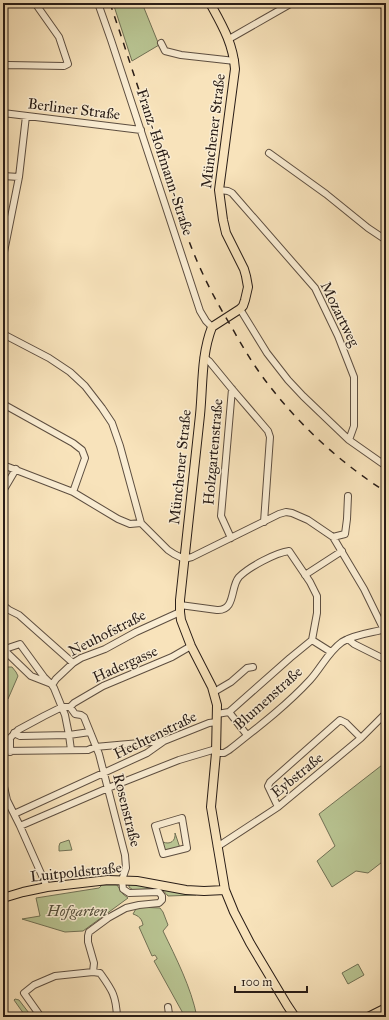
<svg xmlns="http://www.w3.org/2000/svg" width="389" height="1020" font-family="'IM FELL Great Primer',serif">
<style>
.green{fill:#b9c593;stroke:#717155}
.lines{fill:none;stroke-linecap:round;stroke-linejoin:round}
.minor-casing{stroke:#5d4e40;stroke-width:8}
.major-casing{stroke:#291d17;stroke-width:10}
.minor{stroke:#faedd3;stroke-width:6}
.major{stroke:#f8e3bb;stroke-width:8}
.rail{stroke:#291d17;stroke-width:1.5;stroke-dasharray:7 7;stroke-linecap:butt}
.labels{text-anchor:middle;stroke-width:3;stroke-linejoin:round;paint-order:stroke}
.street-label{font-size:15px;fill:#291d17;stroke:#faedd3}
.park-label{font-size:15px;font-style:italic;fill:#544f3c;stroke:#faedd3}
</style>
<rect width="100%" height="100%" fill="#f8e3bb"/>
<filter id="stains"><feTurbulence type="fractalNoise" baseFrequency=".005" numOctaves="4"/><feColorMatrix values="0 0 0 0 .2 0 0 0 0 .09 0 0 0 0 .02 0 0 0 .5 -.17"/></filter>
<radialGradient id="worn" r=".72"><stop offset=".6" stop-color="#630" stop-opacity="0"/><stop offset="1" stop-color="#630" stop-opacity=".3"/></radialGradient>
<path class="green" d="M113,3H142L159,45L132,61Z
M3,667H12L16,672L18,676L8,699L3,694Z
M386,762V859L368,873L356,871L332,887L317,861L335,846L319,814Z
M175,833L180,848L164,852L163,842C170,845 176,841 175,833Z
M69,840L72,850L59,851V846L60,843Z
M131,884L197,894L196,895L168,896C159,883 146,891 133,890L129,887V885Z
M102,885H117L123,894L128,898L83,931L65,932L22,919L40,916L36,898L99,888Z
M137,907L160,908L163,912L168,925L163,931C176,958 191,987 197,1017H185L154,961L157,959V958L155,955L152,956L139,927L143,925C142,919 139,916 133,914Z
M358,964L364,975L348,984L342,973Z
M15,999L19,1000L32,1017H26L14,1000Z"/>
<g class="lines">
<defs>
<path id="minor" d="M97,3L99,6L111,40L200,311L206,321L212,327
M382,3L386,10
M229,39L292,3
M161,43L165,51L181,55L235,61
M3,67L8,65L64,66L68,64L59,37L35,3
M3,113L141,130
M269,153L326,194L368,228L386,240
M3,176L19,177
M219,190L228,191L232,193L315,288L338,336L354,377V426L349,440
M3,257L19,177L26,116
M240,309L267,353L288,380L303,396L349,440L386,466
M3,334L49,358L70,372L85,386L102,408L112,423L120,446L141,523L168,550L174,554L184,559L192,557L279,514L286,512L292,513L308,520L333,537L364,589L384,630
M204,357L209,361L232,389L268,431L270,437L264,522
M3,404L73,443L82,450L85,458L73,492
M3,465L73,492L118,519L130,524L141,523
M3,491L16,469
M333,537L345,534L347,519L348,496
M231,538L221,516L232,389
M305,575L342,551
M3,605L9,610L19,615L73,663
M180,605L217,610C236,611 230,587 239,577C249,567 275,553 289,551L310,582L317,596V613L312,640
M348,639L354,644L386,660
M312,640L331,652
M3,648H8L20,644L44,677L52,685L54,688L65,715L69,735L71,750
M3,649L31,676L49,683
M52,685L56,679L73,663L81,658L105,649L136,632L180,612
M214,692L231,682L247,668L253,667
M70,707L74,703L103,686L172,657L191,646
M229,712L247,735
M217,714L229,712L290,658L312,640
M14,733L20,736L69,735L90,732
M3,751L88,750L95,747L162,741
M10,752V738L18,730L44,716L62,707H70L75,714L81,715L84,717L99,754L125,855L126,868L122,880L123,889L129,893L159,892L162,896V900L159,903L139,905L126,908L108,918L89,932L88,936V942L94,963L93,972
M216,753H224L229,750C257,728 286,706 310,680C321,668 328,652 342,642C355,634 371,633 386,629
M3,782L7,800L20,826L47,887
M278,807L268,786L270,782L340,720L346,723L361,738
M14,814L147,753L164,741L209,723L217,722
M182,818L187,848L163,854L155,826Z
M20,826L108,788L179,760L216,749
M217,847L278,807L361,738L386,713
M41,1017L24,993L34,985L55,976L93,972L100,973C112,990 116,995 117,1017
M167,1017L169,1014L168,1007"/>
<path id="major" d="M210,3C222,25 233,43 235,69L219,190L223,220L226,233L244,269L246,276L248,287L245,300L243,306L240,309L212,327C201,355 203,385 200,415C193,476 187,538 180,600V612L181,620L191,646L212,687L217,705L216,753L211,807L225,890L234,912L250,943L287,1005L295,1017
M3,898L23,892L47,887L108,880L137,881L186,890L204,891L225,890
M368,1017L386,1008"/>
</defs>
<use href="#minor" class="minor-casing"/>
<use href="#major" class="major-casing"/>
<use href="#minor" class="minor"/>
<use href="#major" class="major"/>
<path class="rail" d="M110,3C127,53 143,103 160,153C172,189 182,226 197,261C207,284 218,305 231,326C242,346 254,366 268,384C301,427 341,463 386,492"/>
</g>
<g class="labels">
<g class="street-label">
<text transform="translate(74 109) rotate(7)" y="5">Berliner Straße</text>
<text transform="translate(213 131) rotate(-83)" y="5">Münchener Straße</text>
<text transform="translate(165 162) rotate(72)" y="5">Franz-Hoffmann-Straße</text>
<text transform="translate(340 314) rotate(64)" y="5">Mozartweg</text>
<text transform="translate(213 452) rotate(-85)" y="5">Holzgartenstraße</text>
<text transform="translate(180 467) rotate(-84)" y="5">Münchener Straße</text>
<text transform="translate(107 633) rotate(-27)" y="5">Neuhofstraße</text>
<text transform="translate(125 664) rotate(-24)" y="5">Hadergasse</text>
<text transform="translate(268 698) rotate(-42)" y="5">Blumenstraße</text>
<text transform="translate(155 735) rotate(-26)" y="5">Hechtenstraße</text>
<text transform="translate(297 775) rotate(-39)" y="5">Eybstraße</text>
<text transform="translate(127 810) rotate(76)" y="5">Rosenstraße</text>
<text transform="translate(76 872) rotate(-6)" y="5">Luitpoldstraße</text>
</g>
<g class="park-label">
<text x="77" y="916">Hofgarten</text>
</g>
</g>
<rect width="389" height="1020" fill="none" stroke="#f8e3bb" stroke-width="16"/>
<rect x="4" y="4" width="381" height="1012" fill="none" stroke="#291d17" stroke-width="2"/>
<rect x="8" y="8" width="373" height="1004" fill="none" stroke="#291d17"/>
<path d="M235 986v6h72v-6" fill="none" stroke="#291d17" stroke-width="2"/>
<text x="241" y="986" font-size="12" fill="#291d17" stroke="#faedd3" stroke-width="3" paint-order="stroke">100 m</text>
<rect width="100%" height="100%" filter="url(#stains)"/>
<rect width="100%" height="100%" fill="url(#worn)"/>
</svg>
